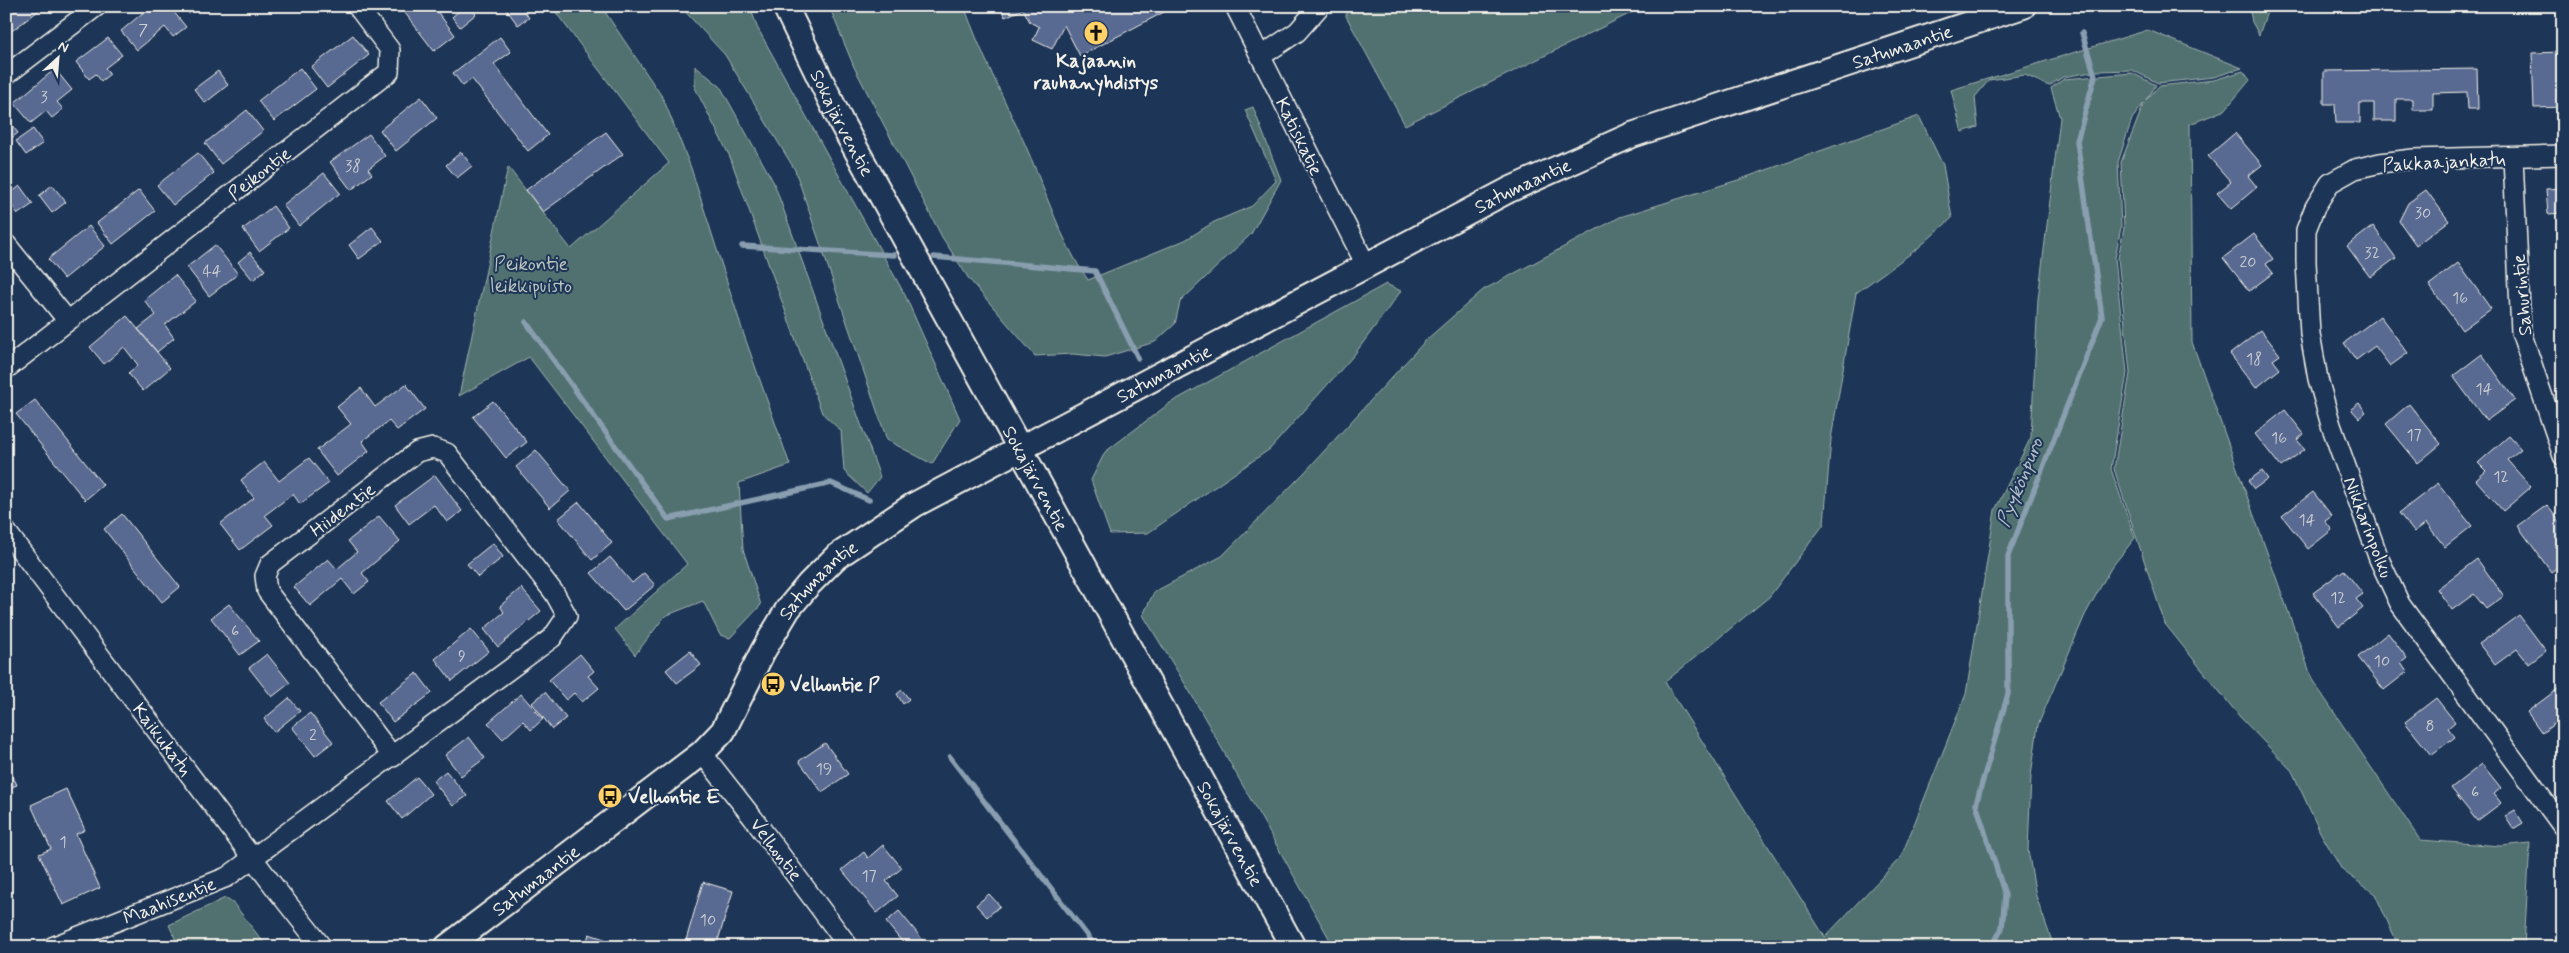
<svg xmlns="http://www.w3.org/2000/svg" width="2569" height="953" font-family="Mynerve,sans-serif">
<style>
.green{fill:#517171;stroke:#a2b1ac}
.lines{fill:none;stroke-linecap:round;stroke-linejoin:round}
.stream{stroke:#899eaf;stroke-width:5.5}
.building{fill:#596a92;stroke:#f4f1e8}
.minor-casing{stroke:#f4f1e8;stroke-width:22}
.tertiary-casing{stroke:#f4f1e8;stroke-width:28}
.minor{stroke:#1d3557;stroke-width:19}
.tertiary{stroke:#1d3557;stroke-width:24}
.labels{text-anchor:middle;stroke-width:4;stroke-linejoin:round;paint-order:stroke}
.number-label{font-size:16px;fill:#cdcfd2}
.street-label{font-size:19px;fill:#f4f1e8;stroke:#1d3557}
.poi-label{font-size:19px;font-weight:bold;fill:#f4f1e8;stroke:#1d3557;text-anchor:start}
.park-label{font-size:19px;fill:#bbc4be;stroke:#1d3557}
.water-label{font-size:20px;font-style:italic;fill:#b6c0c7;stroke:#1d3557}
</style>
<rect width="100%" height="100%" fill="#1d3557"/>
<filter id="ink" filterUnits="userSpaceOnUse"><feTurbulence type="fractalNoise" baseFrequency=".02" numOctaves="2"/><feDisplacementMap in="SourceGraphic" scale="10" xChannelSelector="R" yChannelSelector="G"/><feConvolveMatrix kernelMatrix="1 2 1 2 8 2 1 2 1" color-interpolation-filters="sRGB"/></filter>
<g filter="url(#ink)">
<path class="green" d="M551,6H601L663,98L691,168L744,335L790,465L739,483L743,549L761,605L730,638L720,635L703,601L665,616L635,655L615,629L687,564L529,357L459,396L508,167L571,249L669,163Z
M680,6H750L757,27L905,295L960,419L932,464L887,440L795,170L725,55Z
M829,6H964C981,53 1003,97 1024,142C1045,188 1059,239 1088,280L1185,240L1214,222L1252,206L1276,181L1245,110L1253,107L1281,180L1251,234L1180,302L1175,324L1155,342L1105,357L1073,354L1035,356L969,279L942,237L854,67Z
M1347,6H1645L1405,125L1346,16Z
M2249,6H2272L2267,12L2259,35L2252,22Z
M2148,30L2242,68L2214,77L2158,83L2132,70L2098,71L2063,77L2049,86L2025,75L1989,80L1975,97L1978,127L1962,132L1951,90Z
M695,66L720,86L774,183L880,477L867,493L844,471L841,431L822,413L730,157L695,88Z
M2243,71L2250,80L2225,110L2190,124L2192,342L2313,681L2420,840L2501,846L2530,843L2524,947H2396L2395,938L2375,894L2342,870L2320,832L2292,771L2240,717L2165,624L2114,469L2130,373L2118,258L2124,228L2121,162L2144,103L2132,119L2118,162L2121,227L2115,258L2127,373L2111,469L2135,538L2111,568L2085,615L2038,725L2031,776L2028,850L2036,896L2054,947H1829L1828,945V947H1334L1190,692L1143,615L1154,592L1222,556L1304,473L1426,340L1483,290L1620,217L1738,180L1919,116L1943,165L1952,218L1917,249L1856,293L1831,439L1824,524L1769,597L1665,682L1825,937L1901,857L1966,694L1995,510L2031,437L2038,299L2060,118L2051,88L2064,79L2132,73L2156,85L2146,100L2159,86L2214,80Z
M1386,284L1401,291L1354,355L1270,449L1148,533L1110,534L1091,480L1105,452L1170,403Z
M225,898L234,904L267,947H179L169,925Z"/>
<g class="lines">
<path class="stream" d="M742,246L894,255
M934,257L1095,271L1138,358
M526,322L668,519L831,483L869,500
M950,757L1096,947
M1992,947L2002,928L2005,895L1976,804L2008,694V556L2102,317L2077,141L2095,76L2082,33"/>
</g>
<path class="building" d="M6,6H41L42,8L9,33L6,30Z
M151,6H169L186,27L173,37L165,27L137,50L121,31Z
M183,6H198L189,14Z
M405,6H433L455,35L434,51L402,9Z
M465,6H469L476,14L460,27L452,17Z
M510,6H521L529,18L518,25L506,9Z
M1001,6H1161L1164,12L1080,56L1064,25L1052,49L1033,40L1039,27L1030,22L1023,9L1005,17Z
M353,35L369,55L327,88L311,67Z
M500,37L511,52L494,64L548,135L528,151L472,79L463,86L453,73Z
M108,38L122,55L105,68L110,74L101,81L96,74L89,79L76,62Z
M2563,52V107L2534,108L2532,53Z
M300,68L316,89L274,121L258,101Z
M55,69L72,90L57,102L63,109L52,118L46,111L31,123L14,103Z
M2477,69L2478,109H2468L2467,92L2433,93V110H2413V99H2396V121H2374V103H2360V123H2336L2335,104H2324V71Z
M218,71L228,85L205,103L194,89Z
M421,97L437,118L396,151L380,130Z
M247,110L263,131L221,164L205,143Z
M6,118L18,133L6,142Z
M33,129L43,143L26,155L16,141Z
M606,132L623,154L543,212L526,190Z
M2235,133L2262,165L2248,176L2257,187L2231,209L2217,193L2231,182L2208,156Z
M369,134L385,156L368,169L372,174L351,190L330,162Z
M461,152L472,166L457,178L446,165Z
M198,153L214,173L173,205L157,185Z
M324,173L340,193L299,226L283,205Z
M52,185L66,202L52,213L39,196Z
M20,186L33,204L18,214L6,197Z
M2563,188V213L2548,214L2546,189Z
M139,190L155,211L113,244L97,223Z
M2426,190L2449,221L2416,245L2399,221L2408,203Z
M273,206L289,228L259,251L243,229Z
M89,226L105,246L64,279L48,259Z
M2373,226L2396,258L2370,277L2347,246Z
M372,227L383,241L359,259L349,245Z
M2254,234L2273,259L2266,264L2273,273L2249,291L2223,258Z
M215,245L238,274L209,296L187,267Z
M250,252L265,270L253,280L238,262Z
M2458,263L2491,309L2462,330L2429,285Z
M175,275L196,301L165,325L174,338L157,352L138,329L156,315L144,300Z
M127,316L170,368L143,391L128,373L138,365L124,347L104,364L90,347Z
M2380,316L2408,353L2390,366L2375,346L2356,360L2344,343Z
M2261,330L2280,355L2273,360L2280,369L2256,388L2230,354Z
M2482,354L2515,400L2486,421L2453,376Z
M406,384L425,409L397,430L389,421L362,441L369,451L337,476L317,450L351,424L337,407L361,388L375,407Z
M35,400L103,485L85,500L16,414Z
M493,401L527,442L506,458L473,417Z
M2359,403L2366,412L2359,418L2351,409Z
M2409,404L2441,444L2418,463L2386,424Z
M2285,410L2304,434L2297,440L2305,449L2281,467L2255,434Z
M2509,436L2521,449L2507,460L2531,487L2503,511L2476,480L2486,471L2478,463Z
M536,450L570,491L550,508L516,467Z
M309,458L329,483L300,504L293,494L265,515L273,525L240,550L220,524L254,498L241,480L264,462L279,481Z
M2262,471L2268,479L2254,489L2248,481Z
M435,475L462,511L447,522L434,505L409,524L395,505Z
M2438,483L2472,526L2445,547L2426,523L2414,532L2399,513Z
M2313,492L2332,516L2325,521L2332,530L2308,549L2282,516Z
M579,502L612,543L592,560L558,519Z
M2547,505L2563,527V563L2551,572L2518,526Z
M122,514L180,587L162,602L104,529Z
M379,516L400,541L362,573L369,582L354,594L342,579L310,606L294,587L328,559L337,569L357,552L348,541Z
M493,543L503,557L478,577L467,564Z
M610,557L632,583L644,573L655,585L624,611L591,573Z
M2477,559L2504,596L2486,609L2474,594L2452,610L2437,589Z
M2344,570L2363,594L2356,599L2363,608L2339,627L2313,593Z
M521,588L541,611L498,647L484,629L504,612L500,606Z
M229,604L259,641L240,655L211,618Z
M2519,615L2546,651L2529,664L2517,649L2495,665L2479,644Z
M471,629L489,651L452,681L435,659Z
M2388,633L2407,658L2401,663L2407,672L2384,690L2358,657Z
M690,651L701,665L677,683L666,670Z
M267,654L290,683L272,697L249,668Z
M580,654L594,671L588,676L599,688L582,702L574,693L566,700L549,680Z
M417,673L432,693L393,722L378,702Z
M2563,685V717L2542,733L2527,712Z
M902,690L909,699L903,704L897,694Z
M545,692L566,718L552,729L532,703Z
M521,694L543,719L531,730L523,721L503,739L488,723Z
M289,698L300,711L274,732L264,719Z
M2436,698L2455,722L2448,728L2455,737L2431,755L2405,722Z
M310,713L333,742L315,756L292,727Z
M469,737L485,758L461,776L445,755Z
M825,743L848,774L822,792L799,761Z
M6,761L17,785L6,789Z
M2482,764L2501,788L2494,794L2501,803L2477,821L2451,788Z
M446,771L467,796L453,806L433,781Z
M417,777L431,794L402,819L388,801Z
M66,789L85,830L76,834L100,888L63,905L39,854L51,849L31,805Z
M2515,810L2523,823L2513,829L2505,816Z
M883,845L902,868L886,881L898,896L877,913L842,870L864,852L868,858Z
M703,882L733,891L716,947H684Z
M989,894L1000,906L987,917L976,905Z
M2559,905H2563V941L2558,940Z
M899,911L927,945L925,947H906L886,922Z
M589,934L620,944L619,947H585Z"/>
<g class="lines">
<defs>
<path id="minor" d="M1235,6L1366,265
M1261,56L1297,32L1320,6
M6,75L97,6
M2563,155L2413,159L2380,163L2355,169L2330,183L2315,207L2306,230V262L2310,334L2318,379L2331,425L2379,559L2400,604L2563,827
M2513,157L2521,332L2563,456
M6,244L68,321
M6,369L389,72L390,50L357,6
M6,531L276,889L322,947
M702,753L753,818L849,947
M52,947L227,877L552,638L567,616L555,594L447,453L433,448L417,452L270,564L265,576L267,591L393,757"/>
<g id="tertiary">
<path id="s1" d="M785,6L841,122L1293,947"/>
<path id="s2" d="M447,947L702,753L723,731L763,651L788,609L809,584L836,557L914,505L1509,190L1632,135L2023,6"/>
</g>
</defs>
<use href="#minor" class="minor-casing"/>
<use href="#tertiary" class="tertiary-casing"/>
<use href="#minor" class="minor"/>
<use href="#tertiary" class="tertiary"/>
</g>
</g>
<defs>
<symbol id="church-disc" viewBox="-11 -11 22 22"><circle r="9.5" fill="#ffd166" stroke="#1d3557"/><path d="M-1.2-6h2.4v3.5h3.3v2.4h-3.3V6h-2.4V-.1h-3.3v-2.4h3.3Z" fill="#111"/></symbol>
<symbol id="bus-disc" viewBox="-11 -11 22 22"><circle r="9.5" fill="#ffd166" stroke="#1d3557"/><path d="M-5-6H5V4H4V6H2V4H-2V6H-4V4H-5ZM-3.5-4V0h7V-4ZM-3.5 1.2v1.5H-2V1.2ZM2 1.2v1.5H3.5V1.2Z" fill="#111"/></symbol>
</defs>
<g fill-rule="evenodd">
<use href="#church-disc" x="1082" y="19" width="28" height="28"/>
<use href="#bus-disc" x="759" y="670" width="28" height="28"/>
<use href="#bus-disc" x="596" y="782" width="28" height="28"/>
</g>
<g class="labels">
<g class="number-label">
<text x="143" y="35">7</text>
<text x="44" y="102">3</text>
<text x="353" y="171">38</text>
<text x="2423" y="218">30</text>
<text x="2372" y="258">32</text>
<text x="2248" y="267">20</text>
<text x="212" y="276">44</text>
<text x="2460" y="303">16</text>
<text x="2254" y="364">18</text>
<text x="2484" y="394">14</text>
<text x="2414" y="440">17</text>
<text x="2279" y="443">16</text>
<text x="2501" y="482">12</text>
<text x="2307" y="525">14</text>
<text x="2338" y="603">12</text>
<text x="235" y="636">6</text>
<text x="462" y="661">9</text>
<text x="2382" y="666">10</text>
<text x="2430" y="731">8</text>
<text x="313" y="740">2</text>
<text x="824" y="774">19</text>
<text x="2475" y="797">6</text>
<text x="63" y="847">1</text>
<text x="869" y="881">17</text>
<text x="708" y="925">10</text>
</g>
<g class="street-label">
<text dy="7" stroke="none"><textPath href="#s2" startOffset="1746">Satumaantie</textPath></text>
<text dy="7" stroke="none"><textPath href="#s1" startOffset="130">Sokajärventie</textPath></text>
<text transform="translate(1300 136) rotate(64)" y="7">Katiskatie</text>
<text transform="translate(2444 161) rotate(-3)" y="7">Pakkaajankatu</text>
<text transform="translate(259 173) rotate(-38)" y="7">Peikontie</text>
<text dy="7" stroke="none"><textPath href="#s2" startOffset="1341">Satumaantie</textPath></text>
<text transform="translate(2521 295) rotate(-95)" y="7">Sahurintie</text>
<text dy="7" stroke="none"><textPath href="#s2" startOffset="936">Satumaantie</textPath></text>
<text dy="7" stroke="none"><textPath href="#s1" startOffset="535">Sokajärventie</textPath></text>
<text transform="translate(342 509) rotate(-37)" y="7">Hiidentie</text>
<text transform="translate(2369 527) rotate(69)" y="7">Nikkarinpolku</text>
<text dy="7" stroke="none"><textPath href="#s2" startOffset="531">Satumaantie</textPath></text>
<text transform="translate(163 739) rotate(53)" y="7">Kaikukatu</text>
<text dy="7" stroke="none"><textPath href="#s1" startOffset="940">Sokajärventie</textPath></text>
<text transform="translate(777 849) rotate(53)" y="7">Velhontie</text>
<text dy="7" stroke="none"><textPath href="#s2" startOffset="111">Satumaantie</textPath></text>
<text transform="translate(169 900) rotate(-22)" y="7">Maahisentie</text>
</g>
<g class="poi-label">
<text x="1096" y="67" text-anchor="middle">Kajaanin<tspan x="1096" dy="22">rauhanyhdistys</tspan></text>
<text x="790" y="691">Velhontie P</text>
<text x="628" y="803">Velhontie E</text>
</g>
<g class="park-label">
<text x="531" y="270">Peikontie<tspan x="531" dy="22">leikkipuisto</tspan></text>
</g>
<g class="water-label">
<text transform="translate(2019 482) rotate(-68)" y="7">Pyykönpuro</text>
</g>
</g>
<rect width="2569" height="953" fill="none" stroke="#1d3557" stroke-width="25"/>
<rect x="12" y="12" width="2544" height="928" fill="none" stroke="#f4f1e8" stroke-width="2" filter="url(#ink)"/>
<g transform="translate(58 58) rotate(26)" stroke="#1d3557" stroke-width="4" paint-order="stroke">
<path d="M0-4L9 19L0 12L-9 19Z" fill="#f4f1e8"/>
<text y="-8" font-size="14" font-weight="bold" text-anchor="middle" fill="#f4f1e8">N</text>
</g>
</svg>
